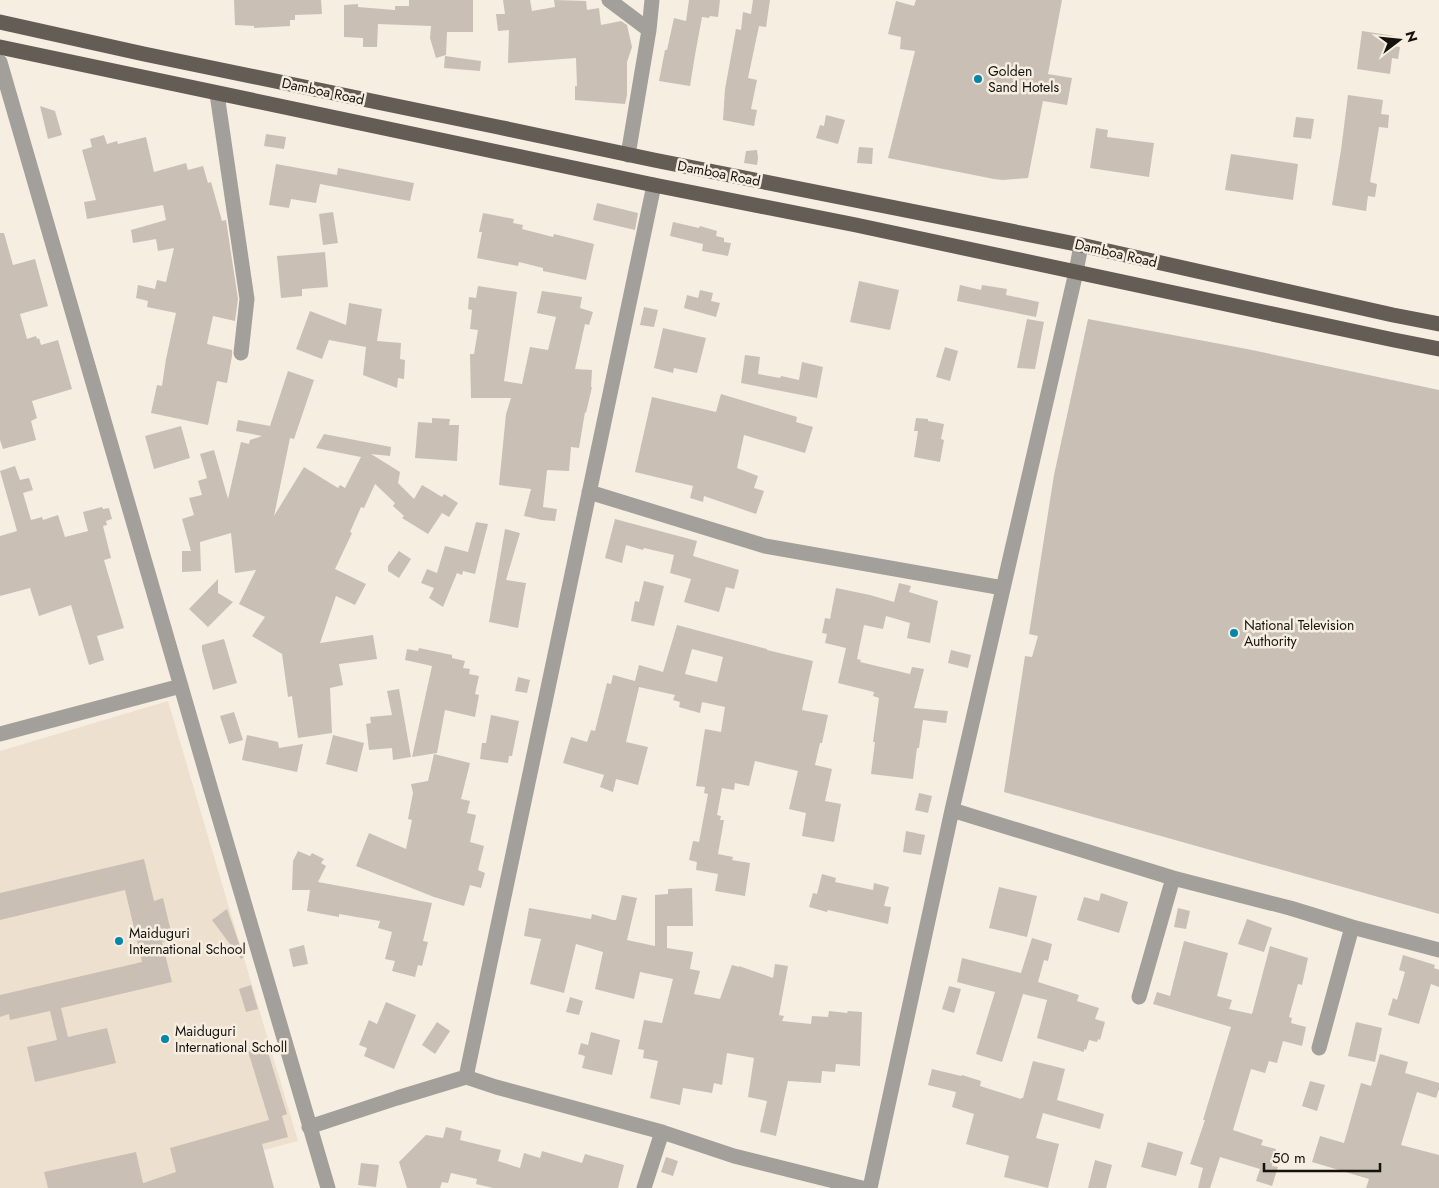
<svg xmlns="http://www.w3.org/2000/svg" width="1439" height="1188" font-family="Jost,sans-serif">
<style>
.built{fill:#eee0ce}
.building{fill:#c9bfb4;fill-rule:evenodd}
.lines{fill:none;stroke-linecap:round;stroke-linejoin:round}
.minor{stroke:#a39f9a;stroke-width:15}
.major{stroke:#645d55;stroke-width:15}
.poi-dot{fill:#0287a9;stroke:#f7eee2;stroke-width:2}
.labels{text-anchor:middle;stroke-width:5;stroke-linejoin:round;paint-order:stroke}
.poi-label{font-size:14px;fill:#15120e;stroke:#f7eee2;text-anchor:start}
.street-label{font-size:14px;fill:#15120e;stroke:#f7eee2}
</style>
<rect width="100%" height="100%" fill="#f7eee2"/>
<path class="built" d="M168,701L298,1141L123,1188H0V751Z"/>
<path class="building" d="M234,0H321L322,14L295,15V20H290V26L254,28V26L235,25Z
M409,0H473V32H447L446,55L436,58L430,38L431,26L378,24L377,47H363V38L344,37V5L358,4V7L395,10V6H409Z
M503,0H530L532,11L555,7L554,0L586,1L587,10L599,8L601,25L621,21L627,25L632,47L627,62V95L625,104L575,100V86H577L576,58L508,63L509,30L498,31L496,14H505Z
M689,0H720L718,17L710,16L709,18L702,17L695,55L690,86L659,81L665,50H667L674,18L686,21Z
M753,0H770L766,27L759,26L748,78L757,80L751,109L757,110L754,126L723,120L725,89L736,29L741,30L743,12L751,14Z
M916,0H1062L1048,74L1072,78L1067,105L1043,101L1028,178L1003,180L994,179L888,158L915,51L900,49L901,37L888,34L896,1L914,6Z
M1362,31L1395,36L1394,46L1400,47L1398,59L1392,58L1390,74L1357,69Z
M445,56L481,61L480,71L444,68Z
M1348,95L1383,100L1381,114L1389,115L1388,128L1379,127L1370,182L1377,184L1375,197L1368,196L1366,211L1332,205L1341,150Z
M40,106L55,111L62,135L48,139Z
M826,115L845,120L838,144L816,138L820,125L824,126Z
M1296,117L1314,119L1311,139L1293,137Z
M1096,128L1108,130L1107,137L1154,143L1149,177L1090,168Z
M266,134L286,137L284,149L264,146Z
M104,135L107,144L117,141L118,144L146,137L154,172L186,163L188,170L203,166L208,183L211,182L222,221L226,220L238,299L235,321L213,316L207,344L232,350V356L227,383L217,381L208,425L151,413L157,385L162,386L166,359L176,313L147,307L148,301L136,298L138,285L155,289L157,280L166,282L174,248L158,251L156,239L133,243L131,230L166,220L163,205L87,219L84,202L96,200L82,150L92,147L90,139Z
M859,147L873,148L872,164L857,163Z
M757,150L758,158L757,165L744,163L746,151Z
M1231,154L1298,164L1293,200L1225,190Z
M276,164L337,175L338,168L414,183L410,201L320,184L316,203L291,199L289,208L269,205Z
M597,203L638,213L635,230L593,220Z
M333,212L338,243L323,245L319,214Z
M483,213L514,219L513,223L523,225L522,229L553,237L554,234L594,244L586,280L543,271V268L519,262L518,266L477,258L482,232H479Z
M673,222L699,228L700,226L717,231L716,236L724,238V242L731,243L728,256L702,251L703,244L670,236Z
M0,233H4L13,265L35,259L48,306L20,314L27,339L36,336L37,339L39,338L41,345L58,340L72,389L32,401L37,418L31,421L36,440L3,449L0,440Z
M325,252L328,287L302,289V296L281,298L277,256Z
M859,281L899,290L890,330L850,322Z
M960,285L981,290L982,285L1007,289L1006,295L1039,302L1036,317L957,301Z
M478,286L517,292L504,381L522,384L530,347L548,350L556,317L537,313L542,291L582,297L580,308L593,312L589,325L585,324L575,369L592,370L591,387H592L586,413L585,412L579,448L571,447L569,471L547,470L543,507L557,509L555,521L542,520L524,516L531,489L499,485L506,414L511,398H471L470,354H474L478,330L470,329L472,310L468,309L469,297L476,298Z
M700,290L713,293L711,301L720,303L716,317L684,308L687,295L698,298Z
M349,303L382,309L377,341L401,343L400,359L405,360L404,379L398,378L397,388L363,375L366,347L329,340L322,359L296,349L310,311L346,325Z
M644,307L658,310L654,327L640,325Z
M1027,319L1044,322L1035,369L1017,368Z
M1088,319L1247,349L1439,390V914L1004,792L1025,656L1032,657L1038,636L1029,634L1054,475Z
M663,328L706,338L697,373L674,368L673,373L654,368Z
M945,347L958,351L950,381L936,377Z
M745,355L760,357L758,374L780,378L781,376L799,380L802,362L823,367L817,398L741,383Z
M288,371L314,380L294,439L290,438L274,516L304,467L338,488L340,485L345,488L361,457L316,448L324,434L391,447L390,456L371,454L400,472L398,483L414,499L422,485L442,497L444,494L458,503L449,517L442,513L428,534L402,518L404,516L393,506L395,503L375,484L364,508L361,507L350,532L352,533L335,569L366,584L355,605L336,596L320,643L373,635L377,659L339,664L343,685L330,688L332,733L298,738L292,696L288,697L282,654L252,636L265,617L239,604L256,570L235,573L231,533L200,542L201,571L182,572V551H191L182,519L194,515L189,498L202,495L198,481L207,478L200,454L214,450L228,499L241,442L249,444L250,440L262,436L236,431L238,420L270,426Z
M721,394L797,417L796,422L813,427L805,453L744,435L737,468L758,476L754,488L764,491L756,514L704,496L703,502L690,498L693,486L635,472L652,397L716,412Z
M432,418L450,419L449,425H459L457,461L415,458L418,422L432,423Z
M916,418L928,419V421L944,424L941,439L944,440L940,462L914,457L918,431H914Z
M181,426L190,458L154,469L145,436Z
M15,466L20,480L29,478L33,490L23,493L31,520L42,517L43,520L58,515L65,537L88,531L83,512L102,507L103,509L109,508L112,519L106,521L107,525L103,526L111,558L104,560L124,628L97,636L104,660L89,665L71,605L39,616L30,588L0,596V536L17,531L0,471Z
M615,519L697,541L693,556L739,570L734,589L726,587L719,612L684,602L691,579L670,573L674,555L644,548L643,550L626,545L622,563L605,558Z
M476,522L488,524L475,574L463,571L462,575L457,573L443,607L429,598L434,588L421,583L427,569L437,573L445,546L468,552Z
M505,529L520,533L506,580L526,583L518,628L489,622Z
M399,551L411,559L399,578L388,571V566Z
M218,579V593L233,602L208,627L189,609Z
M644,581L664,586L654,626L631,621L635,601L639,602Z
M899,583L911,586L909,592L938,601L930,643L907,638L910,623L886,616L883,629L864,625L857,659L861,660L860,662L910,674L912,667L924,669L914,708L948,711L946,723L923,720L919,748H917L913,779L871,774L875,742H873L879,698L873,696L874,692L838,683L846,648L825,643L827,634L822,633L825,618L830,619L836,588L870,595L894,602Z
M677,625L767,649V650L813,661L802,710L828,715L822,743H820L815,765L832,769L825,801L841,804L834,842L802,836L806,813L789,809L798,771L755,761L749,786L735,783L734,790L722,788L717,815L721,816L720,820H724L718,854L733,857L732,860L750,863L745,896L715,891L718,874L696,870L697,862L689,860L693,841L699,842L708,794L704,793L705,787L696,786L705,729L721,732L725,707L702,702L700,713L679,707L680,702L673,700L675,695L639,687L626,742L648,747L638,785L616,779L613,792L600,787L604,775L563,763L571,737L587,742L591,730L595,731L607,683L611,684L613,675L635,681L639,665L663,672ZM692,649L723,657L717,682L685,674Z
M224,639L237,683L213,690L202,650V645Z
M419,648L452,655V658L465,661L463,668L470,669L469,674L479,676L475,694L479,695L475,717L445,710L437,753L412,757L432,666L405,660L407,649L418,651Z
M951,650L971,655L968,668L948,663Z
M518,677L530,680L527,693L515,691Z
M399,689L411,757L393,760L392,748L369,750L366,724L371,723L370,717L392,715L387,691Z
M234,712L243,740L229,744L220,716Z
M491,715L519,721L512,756H509L508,763L480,759L482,743H486Z
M247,735L278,742L279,748L303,744L297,772L242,760Z
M333,735L364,743L357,772L326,764Z
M434,754L470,763L461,799L470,801L467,813L476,815L470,842L484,846L478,870L485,873L481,888L470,885L464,906L434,897L356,866L369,833L406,849L412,820L408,819L413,793L411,784L428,781Z
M919,793L932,796L928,813L915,810Z
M906,831L925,835L921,855L903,852Z
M298,851L310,856L312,853L324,859L321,863L326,866L318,882L432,903L423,941L428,942L422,966L418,965L415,977L392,971L395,961L385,959L392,932L378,928L380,921L339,914V917L307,911L310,890H292L293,861Z
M144,859L154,901L163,898L173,940L162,942L172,982L61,1008L68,1037L107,1028L116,1063L35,1082L27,1047L57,1040L50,1011L10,1020L9,1014L0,1017V995L142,962L125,890L0,920V893Z
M822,874L836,878L835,882L873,890L874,883L889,887L884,906L891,907L888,924L828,910L827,912L809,907L813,893L817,894Z
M999,887L1037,896L1027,937L989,928Z
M692,888L693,926H667V948L693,952L690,969L700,971L694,994L720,999L732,965L739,967V966L773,978L775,964L788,966L779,1015L784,1016L782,1021L811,1024L812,1016L828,1017L829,1011L847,1013L848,1011L862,1012L860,1066L836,1064L835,1072L822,1071L821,1083L788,1081L776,1136L760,1132L767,1101L748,1097L754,1058L727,1053L722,1085L714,1083L712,1093L683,1088L680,1105L650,1098L658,1061L643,1058L644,1050L638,1049L644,1020L662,1023L673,979L640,972L634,999L595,989L603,952L576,944L564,993L530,984L541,939L524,936L529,908L591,919L592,914L613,920H616L622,895L637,898L627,940L655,946V895L668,894V889Z
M1101,893L1128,902L1119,933L1077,920L1084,897L1099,901Z
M1178,908L1190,911L1186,929L1174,927Z
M227,909L244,957L241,959L212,920Z
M1247,919L1272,928L1264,952L1238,944Z
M1032,938L1052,944L1048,961L1044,960L1038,982L1079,995L1077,1001L1099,1008L1095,1019L1105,1022L1100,1040L1098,1039L1097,1042L1089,1040L1086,1050L1084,1049V1052L1037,1038L1047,1000L1023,994L1002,1062L976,1054L995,992L957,982L962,958L1021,973Z
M1184,941L1228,953L1217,996L1232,1000L1229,1009L1252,1014L1270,946L1308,958L1302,985L1298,984L1289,1017L1292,1018L1291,1023L1306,1027L1302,1046L1283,1041L1277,1063L1269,1061L1265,1073L1251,1069L1233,1130L1263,1140L1261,1145L1276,1149L1272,1166L1278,1167L1272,1186L1256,1181L1260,1169L1220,1157L1210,1188H1198L1203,1168L1190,1164L1205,1120H1203L1231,1027L1153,1004L1157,992L1170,996Z
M304,945L308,964L293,967L289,949Z
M1403,955L1435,965L1434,968L1439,970V987L1431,984L1419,1024L1388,1015L1393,998L1397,1000L1405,972L1399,970Z
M251,985L258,1009L246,1012L239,989Z
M949,986L961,989L954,1013L942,1009Z
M570,997L583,1001L579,1015L566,1012Z
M386,1002L416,1015L394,1069L364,1056L367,1048L359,1045L369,1020L377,1024Z
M437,1022L450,1031L435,1054L422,1045Z
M1356,1022L1382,1028L1375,1062L1348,1056Z
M591,1032L620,1040L612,1075L582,1068L585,1056L578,1054L581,1043L588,1045Z
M266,1046L287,1114L282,1116L288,1137L262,1144L274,1188H48L44,1172L136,1152L143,1183L176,1172L170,1148L269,1120L248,1051Z
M1380,1054L1408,1062L1405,1073L1439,1083V1089L1436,1098L1417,1092L1401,1145L1439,1155V1188H1366L1369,1179L1312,1162L1320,1136L1344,1143L1361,1083L1371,1086Z
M1033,1061L1065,1069L1057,1100L1104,1114L1100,1129L1043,1113L1036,1138L1059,1144L1048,1188L1004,1177L1009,1156L966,1144L974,1114L952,1107L956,1092L928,1085L932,1069L961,1076L962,1075L981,1081L980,1086L1021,1099V1098H1023Z
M1310,1081L1325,1085L1317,1111L1302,1106Z
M446,1127L462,1131L460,1140L501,1150L498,1161L520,1168L524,1153L540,1158L542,1151L582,1163L585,1154L624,1165L618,1188H493L476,1184L477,1179L451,1173L448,1183L442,1182L440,1188H407L399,1162L426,1135L443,1138Z
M1148,1142L1183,1152L1176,1176L1141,1167Z
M666,1157L678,1161L673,1176L661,1172Z
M1095,1160L1112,1165L1106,1188H1088Z
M361,1163L379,1165L376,1187L358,1185Z"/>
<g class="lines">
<path class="minor" d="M609,0L649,30
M0,62L211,790L328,1188
M217,94L247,299L241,353
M628,155L649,30L652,0
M589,492L765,546L1003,588
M0,734L181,686
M952,810L1173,878L1290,908L1352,927L1439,950
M1139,997L1173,878
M1319,1048L1352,927
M466,1077L654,185
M309,1127L397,1098L466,1077L496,1087L662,1132L734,1156L862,1188
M644,1188L662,1132
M870,1188L952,810L1076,272L1081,245"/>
<path class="major" d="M0,22L144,54L498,127L654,160L1081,245L1393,315L1439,324
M0,47L654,185L856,225L1394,340L1439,349"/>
</g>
<g class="poi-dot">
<circle cx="978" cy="79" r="5"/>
<circle cx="1234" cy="633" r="5"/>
<circle cx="119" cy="941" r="5"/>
<circle cx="165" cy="1039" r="5"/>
</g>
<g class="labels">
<g class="poi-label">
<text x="988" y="76">Golden<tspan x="988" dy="16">Sand Hotels</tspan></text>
<text x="1244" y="630">National Television<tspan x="1244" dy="16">Authority</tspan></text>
<text x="129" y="938">Maiduguri<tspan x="129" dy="16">International School</tspan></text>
<text x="175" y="1036">Maiduguri<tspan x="175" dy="16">International Scholl</tspan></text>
</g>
<g class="street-label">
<text transform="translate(323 91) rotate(12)" y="5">Damboa Road</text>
<text transform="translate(719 173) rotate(11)" y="5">Damboa Road</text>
<text transform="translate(1116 253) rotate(13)" y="5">Damboa Road</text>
</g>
</g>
<g transform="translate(1399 40) rotate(74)" stroke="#f7eee2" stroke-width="4" paint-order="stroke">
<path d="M0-4L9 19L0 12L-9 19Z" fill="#15120e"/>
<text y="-8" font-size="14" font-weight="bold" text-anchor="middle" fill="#15120e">N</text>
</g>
<path d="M1264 1163v8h116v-8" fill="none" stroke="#15120e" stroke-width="2.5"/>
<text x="1272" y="1163" font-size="15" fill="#15120e" stroke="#f7eee2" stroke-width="4" paint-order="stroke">50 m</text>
</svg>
